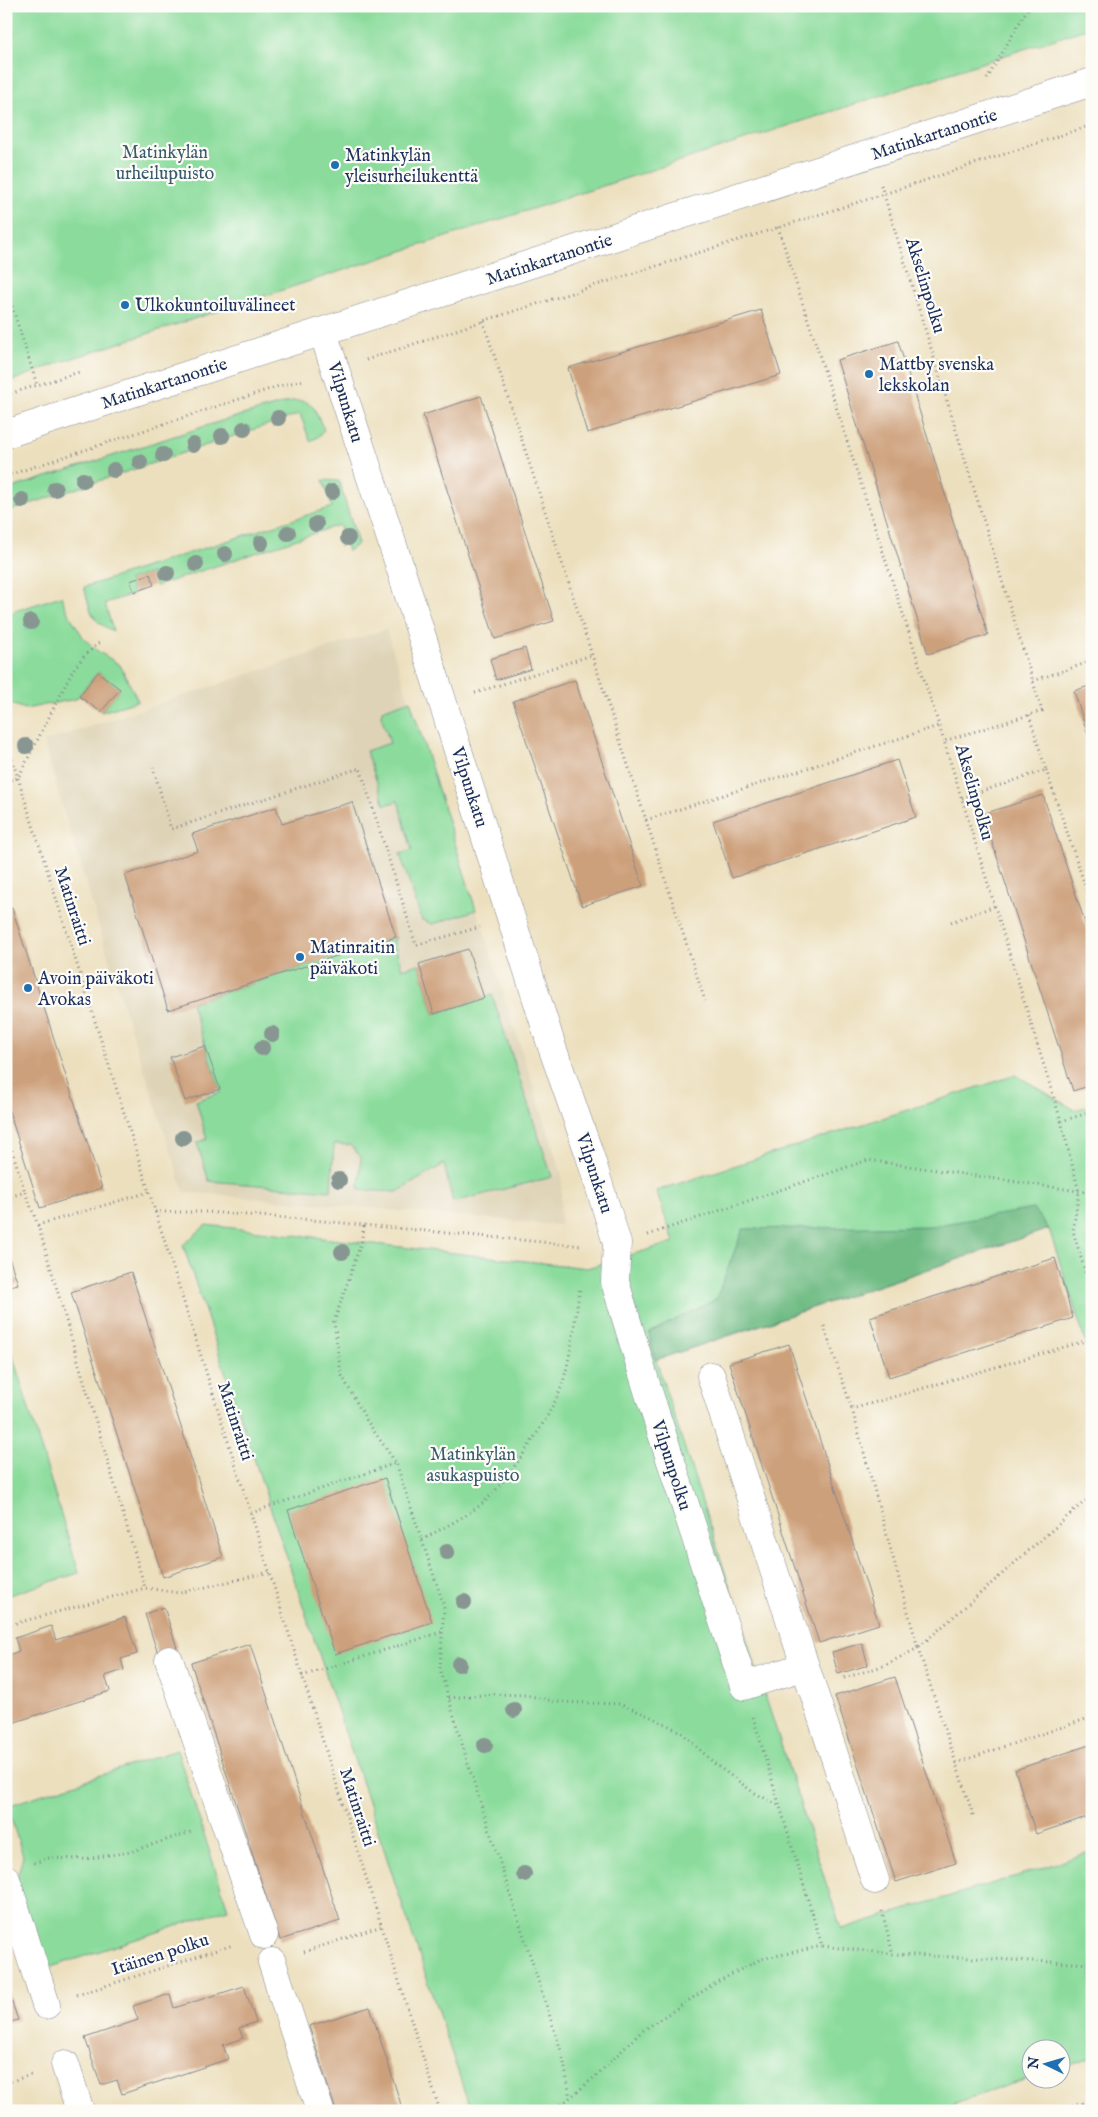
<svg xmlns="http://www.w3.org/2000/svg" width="1098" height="2117" font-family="'IM FELL English',serif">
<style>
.built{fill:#ded3b6}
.green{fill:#8bdc9c;stroke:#53867d}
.forest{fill:#70bc84;stroke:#467671}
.building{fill:#cda07c}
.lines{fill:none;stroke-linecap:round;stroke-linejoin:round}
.minor-casing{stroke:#84878e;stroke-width:29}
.path{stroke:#84878e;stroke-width:3;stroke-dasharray:1 4;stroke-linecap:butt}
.minor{stroke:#fff;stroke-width:28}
.tree{fill:#889692}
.poi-dot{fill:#1f6fb2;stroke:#fdfcf7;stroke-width:2}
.labels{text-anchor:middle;stroke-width:4.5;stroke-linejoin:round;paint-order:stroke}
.street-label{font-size:18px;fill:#1b2f5e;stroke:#fdfcf7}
.park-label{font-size:18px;fill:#375a6e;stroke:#fdfcf7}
.poi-label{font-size:18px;fill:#1b2f5e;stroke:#fdfcf7;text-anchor:start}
</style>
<rect width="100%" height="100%" fill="#fdfcf7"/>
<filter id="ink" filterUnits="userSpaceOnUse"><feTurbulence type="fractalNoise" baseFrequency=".02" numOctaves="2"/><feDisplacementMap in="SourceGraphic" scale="10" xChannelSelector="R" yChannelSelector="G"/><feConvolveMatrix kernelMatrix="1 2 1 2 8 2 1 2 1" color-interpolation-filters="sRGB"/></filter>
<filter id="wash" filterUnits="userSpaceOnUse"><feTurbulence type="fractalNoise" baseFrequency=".0096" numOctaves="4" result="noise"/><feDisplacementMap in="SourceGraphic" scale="20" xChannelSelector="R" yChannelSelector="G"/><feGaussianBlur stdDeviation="1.12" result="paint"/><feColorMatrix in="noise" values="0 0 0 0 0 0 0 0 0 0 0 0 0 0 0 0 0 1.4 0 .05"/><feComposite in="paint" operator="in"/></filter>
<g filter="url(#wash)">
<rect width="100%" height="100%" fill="#ecdfbd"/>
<path class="built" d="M386,629L562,1175L560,1225L184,1192L123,1005L43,742Z"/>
<path class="green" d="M6,6H1092V27L61,362L6,383Z
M292,401H305L314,408L324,430L318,437L310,441L300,414L6,512V490L218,422Z
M323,480L339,481L358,544L348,551L339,525L156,586L151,573L129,580L133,594L105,603L113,631C89,620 91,610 84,587L332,507Z
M61,596L67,611L83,637L96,650L120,665L138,701L101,712L119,689L98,672L76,699L25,709L8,703L6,697V614Z
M410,700L476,910L433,924L422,920L400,854L412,850L398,801L385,805L366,751L390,743L381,716L382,710Z
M396,937L394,942L402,969L419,964L434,1014L492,995L552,1177L453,1202L444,1164L397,1192L359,1190L361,1157L350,1145L334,1144L331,1191L209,1181L197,1143L207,1139L196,1101L221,1092L191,1003Z
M1016,1075L1075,1110L1092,1105V1362L1049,1229L656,1360L841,1929L1040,1869L1092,1851V2058L1061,2068L1060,2050H1030V2078L955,2103L952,2111H471L183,1245L206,1225L587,1268L674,1242L656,1191Z
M9,1344L79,1573L6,1596V1345Z
M177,1750L228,1909L42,1970L15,1885L23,1856L7,1806Z"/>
<path class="forest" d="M1033,1209L1049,1229L655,1360L649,1333L716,1299L743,1229L931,1226Z"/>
<g id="blocks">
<path class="building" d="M761,310L781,375L587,433L568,368Z
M898,341L988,635L928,654L837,360Z
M481,396L554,621L495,639L423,415Z
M150,574L154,585L134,592L130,581Z
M525,648L531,669L496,680L490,659Z
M98,672L120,689L101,712L79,696Z
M575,680L643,886L582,906L513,701Z
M1092,685V744L1091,745L1074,691Z
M897,760L916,817L732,878L713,821Z
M1043,795L1092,944V1085L1073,1091L983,814Z
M352,802L396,937L168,1010L125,875L198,851L192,834L276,807L282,824Z
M12,908L102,1188L40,1208L6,1102V910Z
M468,949L484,998L434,1014L419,964Z
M205,1046L220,1089L185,1101L170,1057Z
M6,1249L18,1284L6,1287Z
M1055,1258L1073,1318L889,1377L870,1317Z
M131,1272L223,1557L163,1577L71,1292Z
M789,1344L879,1624L819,1643L729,1363Z
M385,1478L432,1622L335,1654L288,1510Z
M164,1607L177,1648L158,1654L145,1614Z
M125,1617L137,1654L121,1659L124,1670L105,1676L110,1691L6,1725V1656L19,1651L15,1638L51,1626L56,1640Z
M862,1643L868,1665L838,1674L832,1652Z
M250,1644L340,1921L280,1940L191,1663Z
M895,1677L956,1863L896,1882L835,1696Z
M1092,1744V1815L1036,1834L1015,1770Z
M6,1985L18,2020L6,2023Z
M244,1986L256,2022L239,2028L243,2038L223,2045L228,2059L122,2094L117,2080L101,2085L85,2038L138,2020L133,2006L170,1994L174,2008Z
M370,2007L403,2111H336L309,2026Z"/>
</g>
</g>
<g filter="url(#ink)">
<use href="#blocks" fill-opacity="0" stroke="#84878e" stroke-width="1"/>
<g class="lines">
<defs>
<path id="minor" d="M323,332L397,558L552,1047L589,1153L617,1243L615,1282L649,1394L744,1686L805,1666L875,1880
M6,434L1092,82
M711,1376L805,1666
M169,1660L264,1935
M6,1879L46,2005
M272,1962L320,2111
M65,2064L80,2111"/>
</defs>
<use href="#minor" class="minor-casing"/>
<path class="path" d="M987,79L1029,6
M881,185L1042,711L944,741L1061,1121L1079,1192L1073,1231L1092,1295
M778,227L944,741
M6,287L37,385
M483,321L705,1001
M366,360L483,321L884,194L1092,125
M6,395L79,372
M6,476L279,386L303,380
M1033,681L1092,661
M475,693L592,655
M6,740L440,2111
M153,767L171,829L360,768L416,945L480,927
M1046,770L1092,906
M6,781L18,778L73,670L85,655L100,642
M962,798L1046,770L1029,715
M646,820L938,726
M951,922L995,906
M1061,1121L1092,1112
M6,1131L25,1192
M6,1198L25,1192L38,1225L149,1192
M155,1212H206L301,1219L583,1246
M38,1225L145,1588
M364,1226L361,1243L334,1322L341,1374L367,1421L396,1463L444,1606L440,1669L468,1764L563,2057L570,2097
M648,1235L868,1160L1092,1193
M824,1326L852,1409
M1092,1339L852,1409L918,1648L1092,1495
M251,1513L396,1463
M422,1540C440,1529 468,1516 484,1502C507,1482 555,1411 563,1382C572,1351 575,1319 580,1288
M6,1626L145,1588L180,1593L270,1572
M302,1676L442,1632
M844,1678L883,1666L918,1648L974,1818
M449,1698L495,1694L525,1695L558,1702L620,1704L649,1716L681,1732L715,1764L753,1792L780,1806
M753,1717L822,1946L893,1954L1092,1964
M956,1763L1092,1717
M34,1863L48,1858L84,1859L130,1852L193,1831
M882,1911L893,1954
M304,1952L382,1926
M77,1995L233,1945
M6,2083L33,2074
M554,2111L597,2075L642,2031L717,1982L761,1959L822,1946
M1058,2111L1092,2100"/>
<use href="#minor" class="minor"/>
</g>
<g class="tree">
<circle cx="278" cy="418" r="8"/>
<circle cx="244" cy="429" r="8"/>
<circle cx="222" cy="436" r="8"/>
<circle cx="193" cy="445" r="8"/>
<circle cx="163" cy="455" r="8"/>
<circle cx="140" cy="462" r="8"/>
<circle cx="114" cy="470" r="8"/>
<circle cx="83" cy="480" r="8"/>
<circle cx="55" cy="489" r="8"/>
<circle cx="332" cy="492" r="8"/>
<circle cx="22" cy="500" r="8"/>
<circle cx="316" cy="524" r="8"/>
<circle cx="288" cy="533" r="8"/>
<circle cx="348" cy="538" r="8"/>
<circle cx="261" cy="543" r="8"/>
<circle cx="225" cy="554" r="8"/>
<circle cx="196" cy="564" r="8"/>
<circle cx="167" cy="573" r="8"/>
<circle cx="31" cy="622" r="8"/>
<circle cx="26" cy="746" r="8"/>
<circle cx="272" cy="1034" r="8"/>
<circle cx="262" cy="1048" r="8"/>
<circle cx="183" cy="1138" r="8"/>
<circle cx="339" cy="1180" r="8"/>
<circle cx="342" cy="1252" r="8"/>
<circle cx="447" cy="1552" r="8"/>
<circle cx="464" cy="1602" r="8"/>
<circle cx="459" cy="1664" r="8"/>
<circle cx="514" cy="1710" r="8"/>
<circle cx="485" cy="1745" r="8"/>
<circle cx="524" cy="1874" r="8"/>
</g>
</g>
<g class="poi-dot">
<circle cx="335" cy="165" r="5"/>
<circle cx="125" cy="305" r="5"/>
<circle cx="869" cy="374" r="5"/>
<circle cx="300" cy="957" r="5"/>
<circle cx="28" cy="988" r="5"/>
</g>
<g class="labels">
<g class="street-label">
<text transform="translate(934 134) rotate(-18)" y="6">Matinkartanontie</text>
<text transform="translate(549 259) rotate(-18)" y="6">Matinkartanontie</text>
<text transform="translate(926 285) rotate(73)" y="6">Akselinpolku</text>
<text transform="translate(164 383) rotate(-18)" y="6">Matinkartanontie</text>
<text transform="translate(346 402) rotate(73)" y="6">Vilpunkatu</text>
<text transform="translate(470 787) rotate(72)" y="6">Vilpunkatu</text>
<text transform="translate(975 792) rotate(74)" y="6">Akselinpolku</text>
<text transform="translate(73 906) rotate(72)" y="6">Matinraitti</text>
<text transform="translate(595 1173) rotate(72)" y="6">Vilpunkatu</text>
<text transform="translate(236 1421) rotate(72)" y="6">Matinraitti</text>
<text transform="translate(672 1465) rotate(72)" y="6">Vilpunpolku</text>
<text transform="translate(358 1807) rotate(72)" y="6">Matinraitti</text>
<text transform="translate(160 1954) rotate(-18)" y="6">Itäinen polku</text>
</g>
<g class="park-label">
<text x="165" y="158">Matinkylän<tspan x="165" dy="21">urheilupuisto</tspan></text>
<text x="473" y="1460">Matinkylän<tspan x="473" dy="21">asukaspuisto</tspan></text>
</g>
<g class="poi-label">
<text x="345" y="161">Matinkylän<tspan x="345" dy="21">yleisurheilukenttä</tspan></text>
<text x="135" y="311">Ulkokuntoiluvälineet</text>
<text x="879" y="370">Mattby svenska<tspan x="879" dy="21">lekskolan</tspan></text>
<text x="310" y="953">Matinraitin<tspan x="310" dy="21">päiväkoti</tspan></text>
<text x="38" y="984">Avoin päiväkoti<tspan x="38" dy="21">Avokas</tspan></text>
</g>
</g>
<rect width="1098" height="2117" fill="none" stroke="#fdfcf7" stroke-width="25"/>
<g transform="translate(1046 2064) rotate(275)"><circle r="24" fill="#fdfcf7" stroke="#a3aaba"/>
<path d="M0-4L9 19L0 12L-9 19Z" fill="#1f6fb2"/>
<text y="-8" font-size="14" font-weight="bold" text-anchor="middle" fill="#1b2f5e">N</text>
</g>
</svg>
